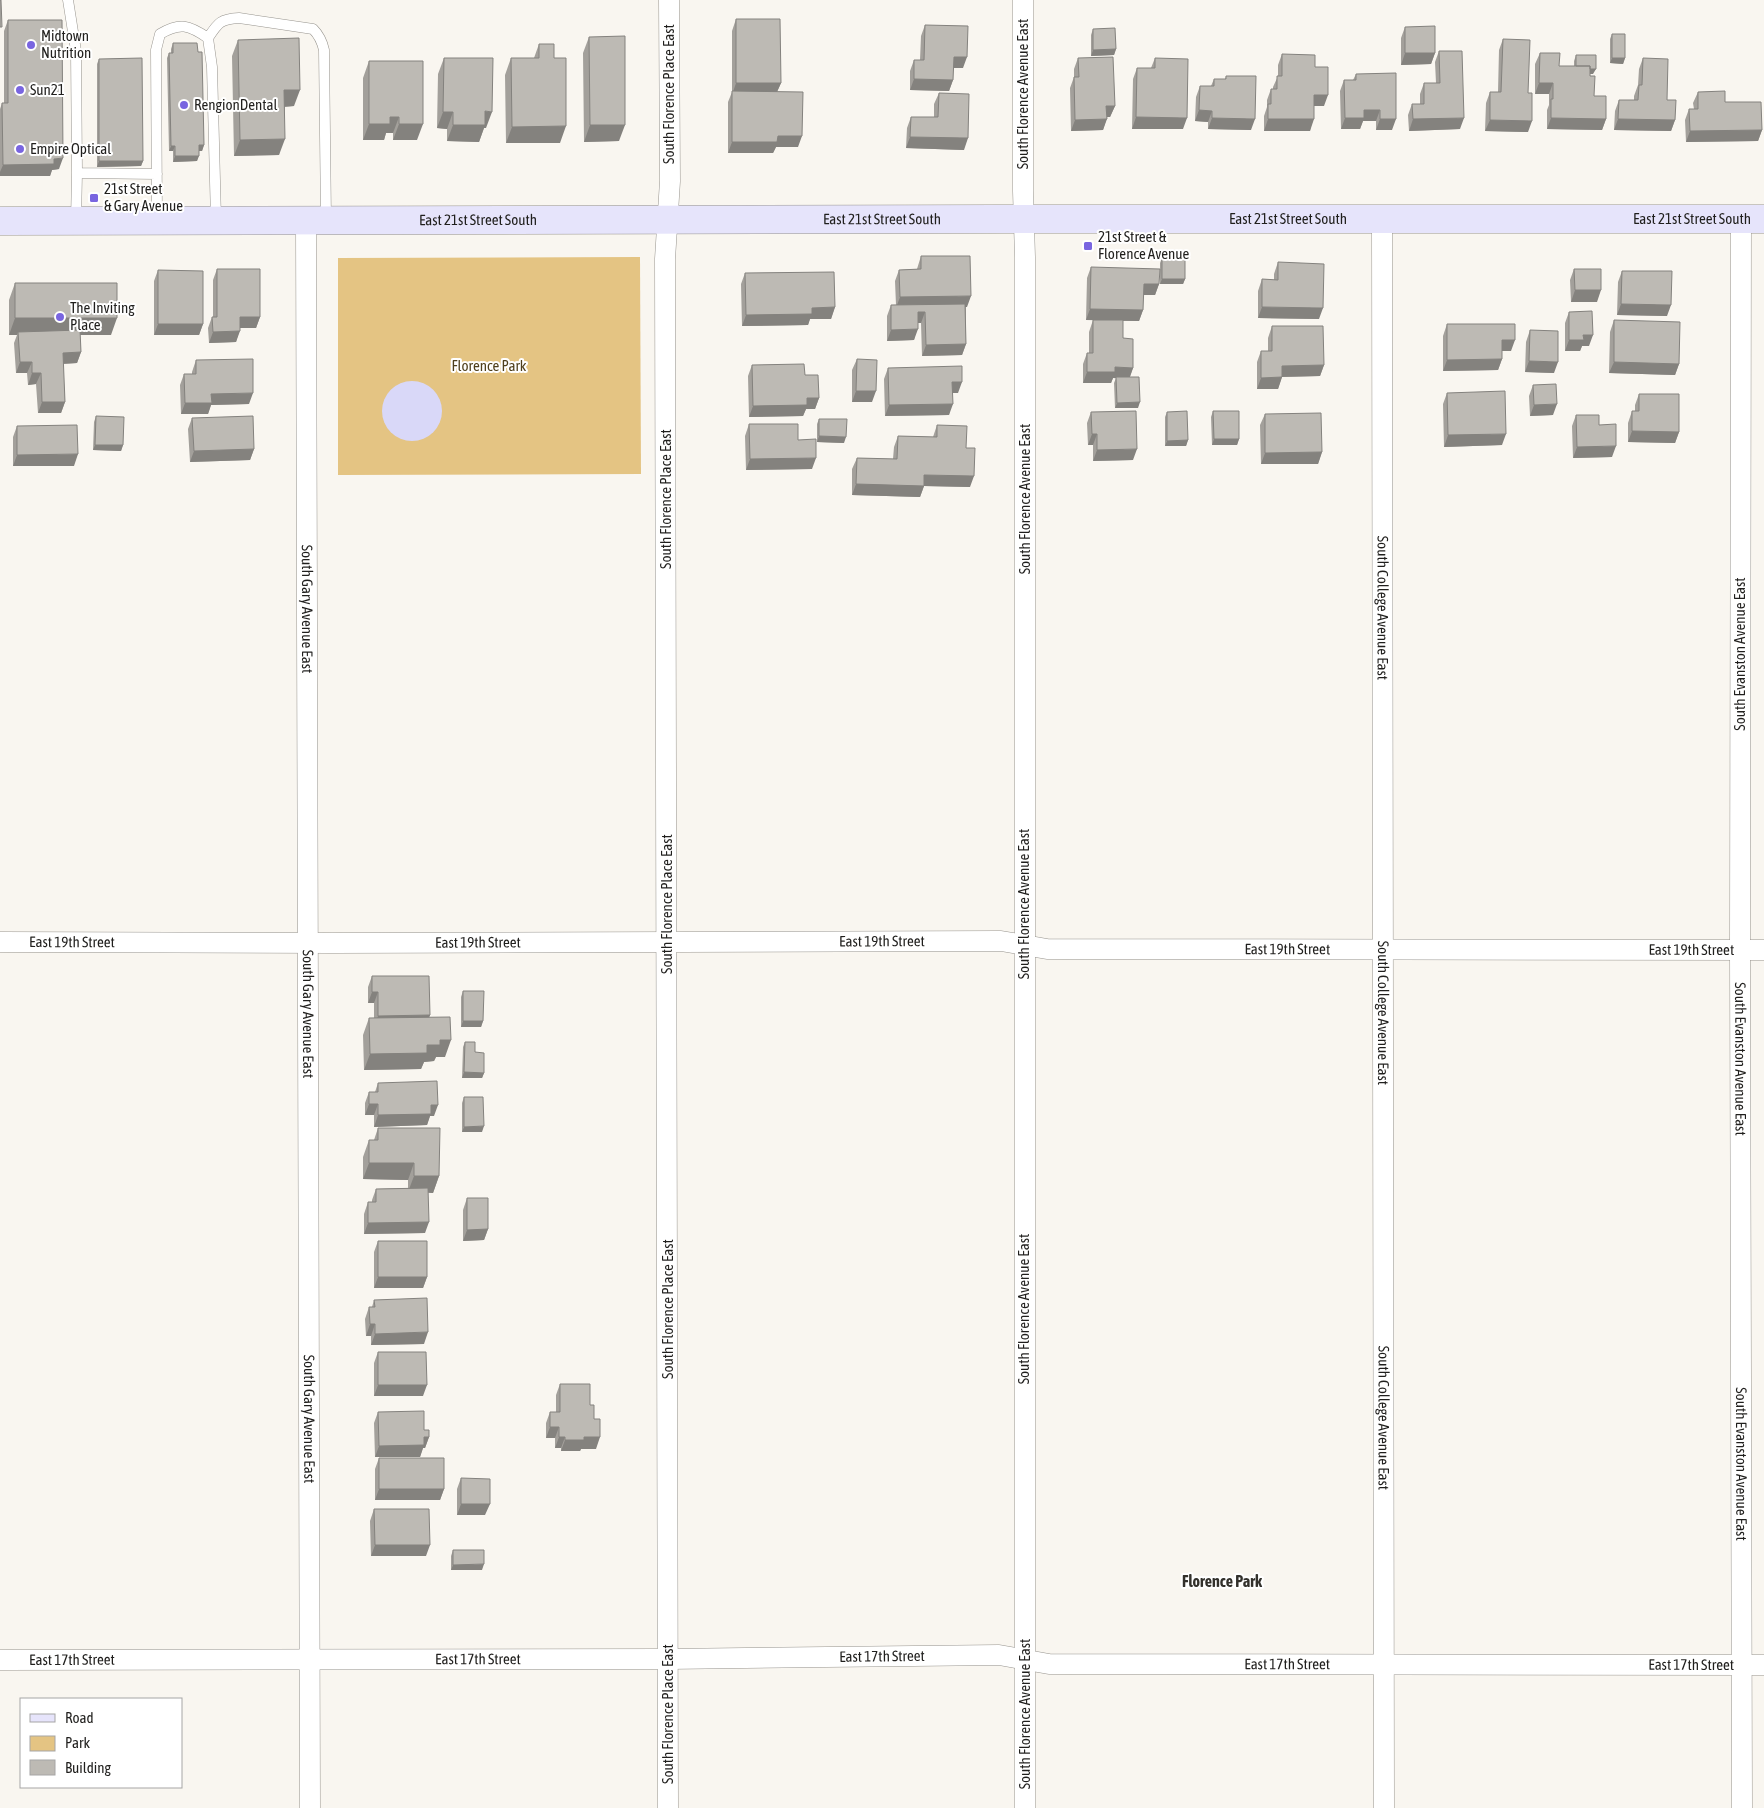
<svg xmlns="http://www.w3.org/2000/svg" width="1764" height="1808" font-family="'Asap Condensed',sans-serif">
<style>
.green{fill:#e4c483}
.water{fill:#d9d8f8}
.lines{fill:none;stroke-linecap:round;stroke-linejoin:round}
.lane-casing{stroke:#97948e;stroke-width:11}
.street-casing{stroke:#97948e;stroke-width:21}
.secondary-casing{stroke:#97948e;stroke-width:29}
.lane{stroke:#fff;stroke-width:10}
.street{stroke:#fff;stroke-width:20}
.secondary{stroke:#e6e4fb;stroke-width:28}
.wall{fill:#a3a09b}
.shaded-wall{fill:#84827e}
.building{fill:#bdbab4;stroke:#84827e}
.poi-dot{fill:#7965e0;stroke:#fff;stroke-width:2}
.labels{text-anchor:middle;stroke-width:4;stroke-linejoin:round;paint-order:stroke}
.poi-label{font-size:15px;fill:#201f1d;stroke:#fff;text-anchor:start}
.street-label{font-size:15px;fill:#201f1d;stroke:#fff}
.park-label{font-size:15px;fill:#4f3f1c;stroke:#fff}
.neighbourhood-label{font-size:16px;font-weight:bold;fill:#33312c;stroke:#fff}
</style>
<rect width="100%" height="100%" fill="#f9f6f0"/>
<path class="green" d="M640,257L641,474L338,475V258Z"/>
<path class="water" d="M382 411a30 30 0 1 1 60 0a30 30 0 1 1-60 0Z"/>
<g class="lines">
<defs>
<path id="lane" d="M68,0L76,51L77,173
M208,38C218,23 220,19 239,18L313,29C319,35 322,41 324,50L326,219
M157,219L156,50L160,34C180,22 189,25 208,38L212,67L216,219
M76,221L77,173L157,174"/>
<g id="street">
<path d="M1023,0V191L1025,257V1808"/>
<path id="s1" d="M1382,219L1384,1808"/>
<path id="s2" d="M1741,219L1740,951L1742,1808"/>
<path id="s3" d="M306,220L310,1808"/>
<path id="s4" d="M0,942L332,943L1001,941L1047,949L1764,950"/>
<path id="s5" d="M0,1660L668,1659L999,1655L1049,1664L1764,1665"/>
<path d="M668,1808L665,259L670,181L669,0"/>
</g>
<g id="secondary">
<path id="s6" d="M0,221L1001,219H1764"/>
</g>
</defs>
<use href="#lane" class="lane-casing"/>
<use href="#street" class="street-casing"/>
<use href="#secondary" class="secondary-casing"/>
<use href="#lane" class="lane"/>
<use href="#street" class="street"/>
<use href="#secondary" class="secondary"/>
</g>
<path class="wall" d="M736,19L781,83L777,92L798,147H776L773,153H728V102L732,92V31Z
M8,20L59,169L52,170L50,176H0V109L2,103H4V31Z
M925,25L963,68H953V80L949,91L910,90V71L914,60H920L921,36Z
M1405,27L1435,53L1431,64L1401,65V38Z
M1093,29L1116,49L1114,55L1091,56V35Z
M1612,34L1625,58L1623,64L1610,63V39Z
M589,37L619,141L584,142L583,53Z
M1503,39L1528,93V132L1485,131L1486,103L1490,92H1498L1499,50Z
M238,40L294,106L285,107L279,155L234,156L232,56Z
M173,43L204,145L202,151H199L197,161L173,162V151H169L167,58L169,53H171V49Z
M539,44L554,58L560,143H506L505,75L511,58H534Z
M1439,51L1460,129L1409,131L1408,115L1412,104H1420V94L1424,83H1436L1435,62Z
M1540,53L1559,66H1574V61L1576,55L1593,74H1590L1594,96L1606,119L1602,130L1547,129V110L1549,105V94H1535V64Z
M1282,54L1315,67L1324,106H1314L1310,131H1264V116L1267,107V100L1271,89H1273V87L1278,76V65Z
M444,58L486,128H484L479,142L447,141V129L437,128L438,74Z
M1078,58L1115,106L1110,117H1107L1103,130L1071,131L1070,88L1074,77V69Z
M1155,58L1183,129H1132L1133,79L1137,68H1151Z
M1643,58L1667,100L1675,120L1671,131L1614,130L1615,111L1619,100H1634V96L1638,85L1639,69Z
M99,59L143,161L141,166L97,167V64Z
M369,61L417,140H393V133H386L384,140H363V78Z
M1356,74L1392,130H1376V121H1363L1360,129H1341L1340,91L1344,80H1353Z
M1226,76L1251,130L1208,129V122L1195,121L1196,97L1200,86H1211L1214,79H1225Z
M1698,92L1725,102L1762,130L1758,141L1686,142L1685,120L1689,109H1694L1693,103Z
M939,93L964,150L906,148L907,128L911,117H934V104Z
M921,256L967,307H966V344L962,355L922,356L921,323H918L914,340L887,341V316L891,305H896L895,281L899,270L917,269Z
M1162,258L1185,279L1183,284H1160V263Z
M1278,262L1319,319L1258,318V291L1262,279L1274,280V274Z
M1091,267L1159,284L1155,295H1143V310L1139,321H1123V338L1133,368L1130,377L1138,408H1115L1114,383L1116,378H1113L1111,383H1083V364L1087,353H1089V332L1093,320H1118H1086L1087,278Z
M217,269L260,317L256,328H240L236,342L209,343L208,328L212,317H213V280Z
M1574,269L1597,302H1571L1570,280Z
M158,270L203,324L199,335H154V281Z
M1622,271L1667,316L1617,315L1618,282Z
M745,273L835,307L831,319H810L808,325L742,326L741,284Z
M15,283L111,335H80L81,352L77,363L63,364L65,402L61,413H38L36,384L28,385L27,373H16L14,343L17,335H9V300Z
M1569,312L1589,346H1582L1580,351H1565V323Z
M1614,320L1679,364L1675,375L1609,373L1610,332Z
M1447,324L1511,351H1502V359L1498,370L1443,371V336Z
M1272,326L1324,365L1320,376L1282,377L1278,389H1257V362L1261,351H1268V338Z
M1530,330L1554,373L1525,372L1526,342Z
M857,359L872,402H852V370Z
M196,360L249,404L211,405L208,414H181L180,385L184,374H192V372Z
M752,365L805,375L819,398L815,409H806L803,416L749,417L748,376Z
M888,368L958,393H952L949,415L885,416L884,379Z
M1533,385L1553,415L1530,416L1529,396Z
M1447,393L1502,445L1444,447L1443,404Z
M1639,394L1679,432L1675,443L1628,442V423L1632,411H1635V405Z
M1213,411L1239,439L1237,445H1212L1211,417Z
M1091,412L1133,460L1093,461V445H1088L1087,423Z
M1167,412L1188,440L1186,446H1165V417Z
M1265,414L1322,452L1318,464H1261L1260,425Z
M1576,415L1612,457L1573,458L1572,426Z
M96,416L123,445L121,451L93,450L94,422Z
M192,418L254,449L250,460L190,462L188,429Z
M819,419L844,443L817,442V424Z
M749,424L798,440L812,469L746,470L745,436Z
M937,425L966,448L970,487L924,486L920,497L852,495V469L857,458L893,459L894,447L898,436L933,437Z
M17,426L74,466H13V437Z
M372,976L430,1015L429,1017L445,1057H436L434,1061L424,1062L421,1069L364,1070L363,1035L369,1018H374V1003H368V987Z
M463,991L483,1021L481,1027H461V997Z
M465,1042L475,1052L484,1073L482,1078H462L463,1047Z
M378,1083L434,1116H430L427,1125L374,1127V1115H365V1103L369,1092H375Z
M464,1097L482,1132H462V1103Z
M378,1128L439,1176L433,1193L428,1192L425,1233L364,1234V1214L368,1202H372V1200L376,1189L408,1188V1180L363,1179V1157L369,1140H374Z
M467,1198L488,1229L484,1240L463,1241V1210Z
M378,1241L427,1277L423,1288H374V1252Z
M374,1300L424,1344L371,1345V1336H366L365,1319L369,1307H372Z
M378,1352L423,1396H374V1363Z
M560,1384L590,1405L594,1419L596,1449H581L580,1451H561V1448H555V1438H546V1423L550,1412H556V1395Z
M378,1412L424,1430L429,1437L425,1448H423L420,1457H375L374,1423Z
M379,1458L444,1489L440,1500H375V1469Z
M461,1478L485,1515H457V1489Z
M374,1509L426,1556H371L370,1521Z
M453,1550L482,1570H451V1556Z"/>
<path class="shaded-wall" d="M1116,49L1114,55L1091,56L1093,50Z
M1405,53H1435L1431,64L1401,65Z
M954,57H967L963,68H950Z
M1612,58H1625L1623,64L1610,63Z
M1576,69H1596L1593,74H1574Z
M914,79L953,80L949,91L910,90Z
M736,83H781L776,94L732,95Z
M1539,83H1553L1549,94H1535Z
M284,90H300L294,106L278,107Z
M1314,95H1328L1324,106H1310Z
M1106,106H1115L1110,117H1102Z
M1199,110L1212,111L1208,122L1195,121Z
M1364,110H1380L1376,121H1363L1360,129H1341L1345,118Z
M485,111L492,112L486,128H484L479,142L447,141L453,125Z
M443,112H453L447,129L437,128Z
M390,117H399L393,133H386L384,140H363L369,124Z
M1136,117L1187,118L1183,129H1132Z
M1212,118L1255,119L1251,130L1208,129Z
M1464,118L1460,129L1409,131L1413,119Z
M1551,118L1606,119L1602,130L1547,129Z
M1107,119L1103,130L1071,131L1075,120Z
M1268,119H1314L1310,131H1264Z
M1380,119H1396L1392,130H1376Z
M1618,119L1675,120L1671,131L1614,130Z
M1490,120L1532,121L1528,132L1485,131Z
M399,124H423L417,140H393Z
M590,125H625L619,141L584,142Z
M566,126L560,143H506L512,127Z
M1762,130L1758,141L1686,142L1690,131Z
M778,136H802L798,147H776L773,153H728L732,142Z
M910,137L968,138L964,150L906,148Z
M285,139L279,155L234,156L240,140Z
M199,145H204L202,151H197Z
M171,146H175L173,151H169Z
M175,156H199L197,161L173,162Z
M63,158L59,169L52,170L50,176H0V172L3,165Z
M99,161H143L141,166L97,167Z
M1162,279H1185L1183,284H1160Z
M1144,284H1159L1155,295H1140Z
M1575,290H1601L1597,302H1571Z
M971,296L967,307L896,308L900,297Z
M1621,304L1671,305L1667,316L1617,315Z
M835,307L831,319H810L808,325L742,326L746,315L812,308Z
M1262,307L1323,308L1319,319L1258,318Z
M1090,309L1143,310L1139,321L1086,320Z
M918,312H925L921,323H914Z
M240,317H260L256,328H236Z
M15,318H117L111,335H19L18,332L17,335H9Z
M158,324H203L199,335H154Z
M918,329L914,340L887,341L891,330Z
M240,331L236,342L209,343L213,332Z
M1583,335H1593L1589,346H1582L1580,351H1565L1569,340Z
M1502,340H1515L1511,351H1498Z
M966,344L962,355L922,356L926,345Z
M81,352L77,363L59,364L63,353Z
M1502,359L1498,370L1443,371L1447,360Z
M1529,361L1558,362L1554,373L1525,372Z
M20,362H32L27,373H16Z
M1614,362L1679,364L1675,375L1609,373Z
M1324,365L1320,376L1278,377L1282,366Z
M1115,367L1133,368L1129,379L1113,378L1111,383H1083L1087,372Z
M32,373H41L36,384L28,385Z
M1282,377L1278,389H1257L1261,378Z
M952,382H962L958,393H948Z
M856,391H876L872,402H852Z
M253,393L249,404L211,405L208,414H181L185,403L211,394Z
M807,398H819L815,409H806L803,416L749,417L753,406Z
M42,402H65L61,413H38Z
M1140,402L1138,408H1115L1117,403Z
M953,404L949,415L885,416L889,405Z
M1557,404L1553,415L1530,416L1534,405Z
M1632,431L1679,432L1675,443L1628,442Z
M1092,434H1097L1093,445H1088Z
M1506,434L1502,445L1444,447L1448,435Z
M819,436L846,437L844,443L817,442Z
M1214,439H1239L1237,445H1212Z
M1188,440L1186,446H1165L1167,441Z
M95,445H123L121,451L93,450Z
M1616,446L1612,457L1573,458L1577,447Z
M254,449L250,460L190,462L194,451Z
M1137,449L1133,460L1093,461L1097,450Z
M1322,452L1318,464H1261L1265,453Z
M78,454L74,466H13L17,455Z
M816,458L812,469L746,470L750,459Z
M924,475L974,476L970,487L924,486L920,497L852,495L856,484Z
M372,992H378L374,1003H368Z
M430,1015L426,1027H374L378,1016Z
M463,1021H483L481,1027H461Z
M440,1040H451L445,1057H436L434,1061L424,1062L421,1069L364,1070L370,1054L427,1045Z
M464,1072L484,1073L482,1078H462Z
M369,1104H378L374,1115H365Z
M431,1105H438L434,1116H430L427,1125L374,1127L378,1115Z
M484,1126L482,1132H462L464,1127Z
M369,1163H414L408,1180L363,1179Z
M414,1176H439L433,1193L408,1192Z
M429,1222L425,1233L364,1234L368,1223Z
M488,1229L484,1240L463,1241L467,1230Z
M378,1277H427L423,1288H374Z
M370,1324H375L371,1336H366Z
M428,1332L424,1344L371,1345L375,1334Z
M378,1385H427L423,1396H374Z
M550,1427H559L555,1438H546Z
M424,1437H429L425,1448H423L420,1457H375L379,1446Z
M559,1437H565L561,1448H555Z
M584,1437H600L596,1449H581L580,1451H561L565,1440Z
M379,1489H444L440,1500H375Z
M461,1504H490L485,1515H457Z
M375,1545H430L426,1556H371Z
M484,1564L482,1570H451L453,1565Z"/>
<path class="building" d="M0,0H1L2,27H0Z
M736,19H780L781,83H736Z
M8,20H62L63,158L54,159V164L3,165L2,103H8Z
M925,25L968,26L967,57H954L953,80L914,79V60H924Z
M1435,26V53H1405V27Z
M1115,28L1116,49L1093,50V29Z
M1612,34H1625V58H1612Z
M625,36V125H590L589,37Z
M299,38L300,90H284L285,139L240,140L238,40Z
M1503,39L1530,40L1528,93H1532V121L1490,120V92H1501Z
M173,43H197L198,52H202L204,145H199V156H175V146H171L169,53H173Z
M539,44H554V58H566V126L512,127L511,58H539Z
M1439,51H1462L1464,118L1413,119L1412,104H1424V83H1440Z
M1540,53H1560L1559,66H1590V76H1595L1594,96H1606V119L1551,118V99H1553V83H1539Z
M1282,54L1315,55V67H1328V95H1314V119H1268V104H1271V89H1277V76H1282Z
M1576,55H1596V69H1590V66H1576Z
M1113,57L1115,106H1106L1107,119L1075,120L1074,77H1079L1078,58Z
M142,58L143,161H99V59Z
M444,58H493L492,112L485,111V125H453V112H443Z
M1155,58L1188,59L1187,118L1136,117L1137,68H1155Z
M1643,58L1668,59L1667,100H1676L1675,120L1618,119L1619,100H1638L1639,85H1642Z
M369,61H423V124H399V117H390V124H369Z
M1396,73V119H1380V110H1364V118H1345L1344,80H1356V74Z
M1226,76H1256L1255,119L1212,118V111L1199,110L1200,86H1214V79H1226Z
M732,91L803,92L802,136H778L777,142H732Z
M1725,91V102H1761L1762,130L1690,131L1689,109H1698V92Z
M939,93L969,94L968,138L910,137L911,117H938Z
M921,256H970L971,296L900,297L899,270L921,269Z
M1162,258H1185V279H1162Z
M1278,262L1324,264L1323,308L1262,307V279L1278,280Z
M1091,267L1160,269L1159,284H1144L1143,310L1090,309Z
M217,269H260V317H240V331L213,332L212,317H217Z
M1574,269H1601V290H1575Z
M158,270L203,271V324H158Z
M1622,271H1672L1671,305L1621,304Z
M834,272L835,307L812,308V314L746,315L745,273Z
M15,283H117V318H15Z
M965,304L966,344L926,345L925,312H918V329L891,330V305Z
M1592,311L1593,335H1583L1584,340H1569V312Z
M1093,320H1123V338L1133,339V368L1115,367V372H1087V353H1093Z
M1614,320L1680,322L1679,364L1614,362Z
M1447,324H1515V340H1502V359L1447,360Z
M1272,326H1323L1324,365L1282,366V377L1261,378V351H1272Z
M80,330L81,352L63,353L65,402H42L41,373H32V362H20L18,332Z
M1530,330L1558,331V362L1529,361Z
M253,359V393L211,394L212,403H185L184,374H196V360Z
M857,359L877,360L876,391H856Z
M804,364L805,375H818L819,398H807V405L753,406L752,365Z
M962,366V382H952L953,404L889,405L888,368Z
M1116,377H1139L1140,402L1117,403Z
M1556,384L1557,404L1534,405L1533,385Z
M1505,391L1506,434L1448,435L1447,393Z
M1639,394H1679V432L1632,431V411H1639Z
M1136,411L1137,449L1097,450V434H1092L1091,412Z
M1187,411L1188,440L1167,441V412Z
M1213,411H1239V439H1214Z
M1321,413L1322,452L1265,453V414Z
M1576,415H1599V425L1616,424V446L1577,447Z
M96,416L124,417L123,445H95Z
M253,416L254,449L194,451L192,418Z
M819,419H847L846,437L819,436Z
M749,424H798V440L816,439V458L750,459Z
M77,425L78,454L17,455V426Z
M937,425L967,426L966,448H975L974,476L924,475V486L856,484L857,458L897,459L898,436L937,437Z
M372,976H429L430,1015L378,1016V992H372Z
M463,991H484L483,1021H463Z
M450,1017L451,1040H440V1045H427V1053L370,1054L369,1018Z
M465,1042H475V1052L484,1053V1073L464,1072Z
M437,1081L438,1105H431V1114L378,1115V1104H369V1092H378V1083Z
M464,1097H483L484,1126L464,1127Z
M378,1128H440L439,1176H414V1163H369V1140H378Z
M428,1188L429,1222L368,1223V1202H376V1189Z
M467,1198H488V1229L467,1230Z
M378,1241H427V1277H378Z
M427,1298L428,1332L375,1334V1324H370L369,1307H375L374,1300Z
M378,1352H426L427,1385H378Z
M560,1384H590V1405H594V1419H600V1437H584V1440H565V1437H559V1427H550V1412H560Z
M424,1411V1430H429V1437H424V1445L379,1446L378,1412Z
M379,1458H444V1489H379Z
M461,1478L490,1479V1504H461Z
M374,1509H429L430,1545H375Z
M453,1550H484V1564L453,1565Z"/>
<g class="poi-dot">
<circle cx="31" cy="45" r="5"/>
<circle cx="20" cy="90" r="5"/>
<circle cx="184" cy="105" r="5"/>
<circle cx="20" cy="149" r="5"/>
<rect x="89" y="193" width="10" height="10" rx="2.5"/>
<rect x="1083" y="241" width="10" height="10" rx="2.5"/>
<circle cx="60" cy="317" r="5"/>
</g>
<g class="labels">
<g class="poi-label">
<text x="41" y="41">Midtown<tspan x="41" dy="17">Nutrition</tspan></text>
<text x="30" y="95">Sun21</text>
<text x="194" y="110">RengionDental</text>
<text x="30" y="154">Empire Optical</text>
<text x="104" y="194">21st Street<tspan x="104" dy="17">&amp; Gary Avenue</tspan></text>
<text x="1098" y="242">21st Street &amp;<tspan x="1098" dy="17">Florence Avenue</tspan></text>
<text x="70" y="313">The Inviting<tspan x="70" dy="17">Place</tspan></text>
</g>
<g class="street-label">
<text transform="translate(669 94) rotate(-90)" y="5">South Florence Place East</text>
<text transform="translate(1023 94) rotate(-90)" y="5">South Florence Avenue East</text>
<text dy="5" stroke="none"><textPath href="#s6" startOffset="882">East 21st Street South</textPath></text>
<text dy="5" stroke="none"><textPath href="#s6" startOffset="1288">East 21st Street South</textPath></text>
<text dy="5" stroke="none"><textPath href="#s6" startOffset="1692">East 21st Street South</textPath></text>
<text dy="5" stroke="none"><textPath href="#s6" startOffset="478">East 21st Street South</textPath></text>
<text transform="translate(666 499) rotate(-90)" y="5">South Florence Place East</text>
<text transform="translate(1025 499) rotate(-90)" y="5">South Florence Avenue East</text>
<text dy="5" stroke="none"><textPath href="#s1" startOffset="389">South College Avenue East</textPath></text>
<text dy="5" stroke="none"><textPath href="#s3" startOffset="389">South Gary Avenue East</textPath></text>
<text transform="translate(1740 654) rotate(-90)" y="5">South Evanston Avenue East</text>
<text transform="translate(667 904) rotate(-90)" y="5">South Florence Place East</text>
<text transform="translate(1024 904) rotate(-90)" y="5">South Florence Avenue East</text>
<text dy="5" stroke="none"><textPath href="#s4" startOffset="882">East 19th Street</textPath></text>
<text dy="5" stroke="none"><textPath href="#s4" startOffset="72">East 19th Street</textPath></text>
<text dy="5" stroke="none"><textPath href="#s4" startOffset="478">East 19th Street</textPath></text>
<text dy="5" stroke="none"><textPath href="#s4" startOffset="1288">East 19th Street</textPath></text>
<text dy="5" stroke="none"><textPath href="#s4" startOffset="1692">East 19th Street</textPath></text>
<text dy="5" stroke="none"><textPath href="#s1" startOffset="794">South College Avenue East</textPath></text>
<text dy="5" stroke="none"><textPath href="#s3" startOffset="794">South Gary Avenue East</textPath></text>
<text dy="5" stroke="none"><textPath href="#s2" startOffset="840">South Evanston Avenue East</textPath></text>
<text transform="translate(668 1309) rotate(-90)" y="5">South Florence Place East</text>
<text transform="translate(1024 1309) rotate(-90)" y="5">South Florence Avenue East</text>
<text dy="5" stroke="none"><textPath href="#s1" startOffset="1199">South College Avenue East</textPath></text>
<text dy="5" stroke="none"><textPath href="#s3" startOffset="1199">South Gary Avenue East</textPath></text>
<text dy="5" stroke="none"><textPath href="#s2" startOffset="1245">South Evanston Avenue East</textPath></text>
<text dy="5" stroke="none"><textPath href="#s5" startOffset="882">East 17th Street</textPath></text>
<text dy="5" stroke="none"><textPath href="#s5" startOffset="478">East 17th Street</textPath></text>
<text dy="5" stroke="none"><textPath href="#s5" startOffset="72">East 17th Street</textPath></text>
<text dy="5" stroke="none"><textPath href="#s5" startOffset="1288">East 17th Street</textPath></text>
<text dy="5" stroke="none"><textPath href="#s5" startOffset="1692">East 17th Street</textPath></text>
<text transform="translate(668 1714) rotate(-90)" y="5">South Florence Place East</text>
<text transform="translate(1025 1714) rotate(-90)" y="5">South Florence Avenue East</text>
</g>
<g class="park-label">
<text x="489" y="371">Florence Park</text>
</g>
<g class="neighbourhood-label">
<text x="1222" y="1587">Florence Park</text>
</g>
</g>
<rect x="20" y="1698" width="162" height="90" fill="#ffffff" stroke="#a6a5a5"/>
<rect x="30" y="1714" width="25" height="8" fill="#e6e4fb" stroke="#a6a5a5"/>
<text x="65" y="1723" font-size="15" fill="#201f1d">Road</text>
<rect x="30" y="1736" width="25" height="15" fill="#e4c483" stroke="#a6a5a5"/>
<text x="65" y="1748" font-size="15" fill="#201f1d">Park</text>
<rect x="30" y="1760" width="25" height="15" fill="#bdbab4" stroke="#a6a5a5"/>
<text x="65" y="1773" font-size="15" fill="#201f1d">Building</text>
</svg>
